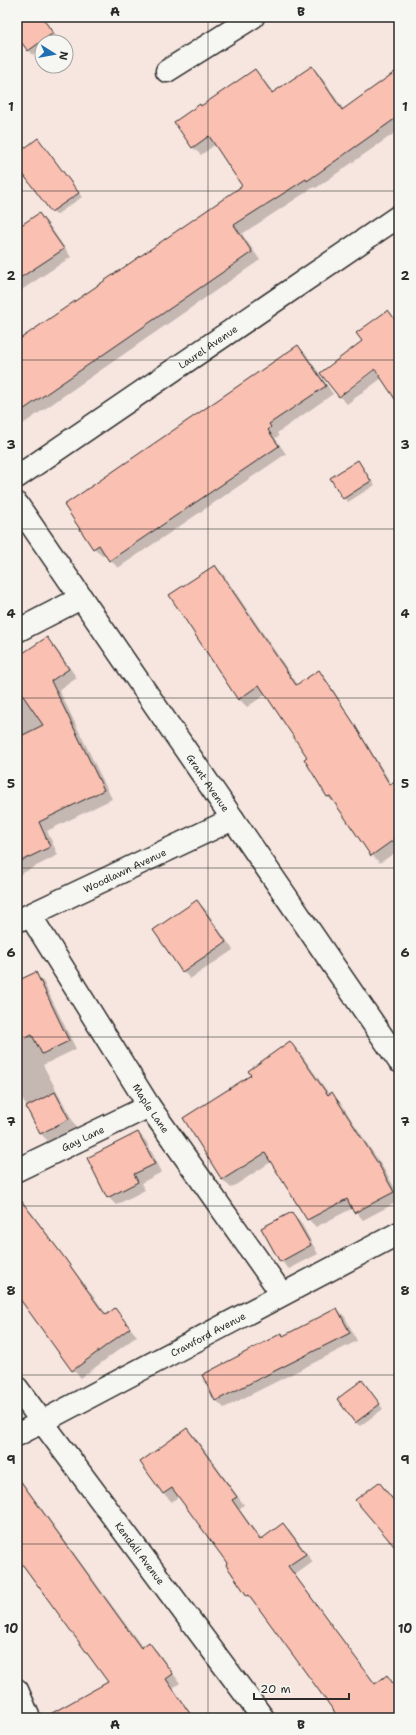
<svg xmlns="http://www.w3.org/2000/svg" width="416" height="1735" font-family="'Shantell Sans',sans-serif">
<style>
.shadow{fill:#0003}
.building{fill:#fac0b2;stroke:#2b2b2b}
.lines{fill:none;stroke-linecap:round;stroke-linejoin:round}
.minor-casing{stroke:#2b2b2b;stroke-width:25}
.minor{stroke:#f6f6f2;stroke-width:22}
.grid{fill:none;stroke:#2b2b2b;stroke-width:1;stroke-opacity:0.55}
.labels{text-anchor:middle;stroke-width:3;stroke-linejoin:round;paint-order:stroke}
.street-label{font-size:10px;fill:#2b2b2b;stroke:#f6f6f2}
.neatline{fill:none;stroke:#2b2b2b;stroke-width:1.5}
.grid-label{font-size:13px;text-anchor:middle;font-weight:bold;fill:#2b2b2b}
</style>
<rect width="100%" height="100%" fill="#f7e6df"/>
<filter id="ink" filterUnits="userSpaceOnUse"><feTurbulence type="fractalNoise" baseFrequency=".025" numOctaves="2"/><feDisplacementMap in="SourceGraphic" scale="8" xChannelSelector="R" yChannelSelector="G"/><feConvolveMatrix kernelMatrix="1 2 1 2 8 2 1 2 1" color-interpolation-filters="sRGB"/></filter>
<g filter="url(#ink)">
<path class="shadow" d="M21,17H42L57,37L50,42H42V48L33,55L17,35V20Z
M312,67L320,75L344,110L399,70V130L316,188L314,187L242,234L260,260L23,424L17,419V342L243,186L216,144L201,155L192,147L202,107L255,70L274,93Z
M42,144L82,197L56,215L17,164V155Z
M39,214L47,222L71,257L17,293V229Z
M388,311L399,324V403L382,378L347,404L340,397L379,367L363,341Z
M298,346L306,354L333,394L277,433L279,436L275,438L286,454L118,568L105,554L102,556L94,548Z
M358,461L375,485L348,502L344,498Z
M215,566L223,574L298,685L319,672L327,680L392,785L399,789V850L380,863L372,855L336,805L328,797L306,759L308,758L266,694L247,707L239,699Z
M46,638L55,647L77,678L59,690L112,799L47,831L58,855L17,876V658Z
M197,901L205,909L233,950L190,979L183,971Z
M35,974L43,981L76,1049L43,1065L76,1127L48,1141L41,1134L17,1088V983Z
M290,1043L298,1050L330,1095L332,1094L340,1102L387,1174L399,1196V1201L363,1220L353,1208L316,1227L308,1219L271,1162L231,1188L223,1180L184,1119L253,1075Z
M138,1133L146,1141L162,1172L141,1183L145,1190L116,1205L108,1197Z
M17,1201L31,1212L107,1315L115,1310L137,1336L81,1378L73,1370L17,1293Z
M292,1213L300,1221L318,1254L289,1269L281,1261Z
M337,1309L345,1317L357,1341L224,1408L216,1400L282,1334L284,1337Z
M366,1385L383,1409L360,1426L355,1422Z
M187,1429L195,1437L244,1505L239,1509L262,1540L283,1524L291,1532L313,1562L295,1575L376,1685L387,1677L399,1690V1718H340L256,1603L248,1595L229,1564L179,1496L172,1502L164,1494L142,1463Z
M23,1485L30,1493L143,1648L149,1643L157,1651L180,1683L173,1688L194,1718H56L109,1682L17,1555V1489Z"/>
<path class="building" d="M17,17H42L53,33L28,51L17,37Z
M312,66L342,110L399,69V116L307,181L306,179L234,225L252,252L17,414V341L242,186L209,136L192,148L174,122L200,104L201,106L255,69L272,93Z
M38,138L79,193L51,212L17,166V154Z
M39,213L64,249L17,280V228Z
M388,310L399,325V405L375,369L339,397L320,373L362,341L356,333Z
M298,345L326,386L269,424L271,427L268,430L279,446L109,561L99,545L93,549L64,505Z
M358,460L371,481L343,499L330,478Z
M215,565L296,685L319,670L353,722L390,785L399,779V836L371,856L330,796L327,797L304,759L307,757L259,685L238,700L169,595Z
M47,637L69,669L51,681L104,790L39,822L50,847L17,863V738L43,725L17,687V657Z
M197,900L226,942L182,972L153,930Z
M36,972L69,1041L42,1054L32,1035L17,1042V981Z
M290,1041L328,1095L332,1092L379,1165L394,1192L354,1213L347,1199L307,1220L265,1153L222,1180L183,1118L251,1075L248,1071Z
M55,1092L69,1119L40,1134L26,1107Z
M138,1132L155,1164L134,1174L138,1182L107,1198L87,1158Z
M17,1195L64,1257L100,1308L106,1315L115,1308L130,1328L72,1371L17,1295Z
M292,1212L311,1245L280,1262L261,1228Z
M337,1308L350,1333L215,1401L202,1375L282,1333L283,1336Z
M362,1380L380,1404L355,1423L337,1399Z
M187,1428L237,1497L232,1500L260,1540L283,1523L306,1554L288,1566L375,1684L387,1675L399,1692V1718H339L249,1595L247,1596L226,1565L227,1563L172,1488L163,1494L140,1462Z
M17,1476L141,1648L149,1642L173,1674L166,1679L193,1718H43L108,1682L17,1557Z
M379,1482L399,1507V1552L355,1500Z"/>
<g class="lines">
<defs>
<g id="minor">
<path d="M167,71L253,17"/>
<path id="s1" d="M17,477L399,216"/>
<path id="s2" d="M17,504L399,1061"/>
<path d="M17,631L81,598"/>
<path id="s3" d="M30,915L149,1106L282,1294"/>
<path id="s4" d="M17,921L233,819"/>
<path id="s5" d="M17,1170L149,1106"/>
<path id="s6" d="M17,1388L263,1718"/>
<path id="s7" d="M17,1435L399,1233"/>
<path d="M17,1690L29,1718"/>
</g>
</defs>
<use href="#minor" class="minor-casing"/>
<use href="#minor" class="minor"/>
</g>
</g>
<path class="grid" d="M208,17V1718M17,191H399M17,360H399M17,529H399M17,698H399M17,868H399M17,1037H399M17,1206H399M17,1375H399M17,1544H399"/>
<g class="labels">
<g class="street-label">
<text dy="4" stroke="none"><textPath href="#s1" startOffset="231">Laurel Avenue</textPath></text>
<text dy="4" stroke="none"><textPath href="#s2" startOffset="338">Grant Avenue</textPath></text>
<text dy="4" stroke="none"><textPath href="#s4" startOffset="119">Woodlawn Avenue</textPath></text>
<text dy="4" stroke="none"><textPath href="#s3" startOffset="228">Maple Lane</textPath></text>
<text dy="4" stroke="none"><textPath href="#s5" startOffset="73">Gay Lane</textPath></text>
<text dy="4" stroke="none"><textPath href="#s7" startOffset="216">Crawford Avenue</textPath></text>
<text dy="4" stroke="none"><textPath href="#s6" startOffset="206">Kendall Avenue</textPath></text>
</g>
</g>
<rect width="416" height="1735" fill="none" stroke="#f6f6f2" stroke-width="44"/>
<g transform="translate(54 54) rotate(101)"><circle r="19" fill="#f6f6f2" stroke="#a5a5a2"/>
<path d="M0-3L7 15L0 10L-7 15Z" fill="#1f6fb2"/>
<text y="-6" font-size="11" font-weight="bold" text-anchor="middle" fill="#2b2b2b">N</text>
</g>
<path d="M254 1693v6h95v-6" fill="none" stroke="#2b2b2b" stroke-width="2"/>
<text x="260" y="1693" font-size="12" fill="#2b2b2b" stroke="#f6f6f2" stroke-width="3" paint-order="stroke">20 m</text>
<rect x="22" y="22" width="372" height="1691" class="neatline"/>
<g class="grid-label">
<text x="115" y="16">A</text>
<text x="301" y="16">B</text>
<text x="11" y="111">1</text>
<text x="405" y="111">1</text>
<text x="11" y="280">2</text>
<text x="405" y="280">2</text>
<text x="11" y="449">3</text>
<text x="405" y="449">3</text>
<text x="11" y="618">4</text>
<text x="405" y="618">4</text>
<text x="11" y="788">5</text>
<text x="405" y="788">5</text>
<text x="11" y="957">6</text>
<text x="405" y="957">6</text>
<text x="11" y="1126">7</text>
<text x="405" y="1126">7</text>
<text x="11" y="1295">8</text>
<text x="405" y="1295">8</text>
<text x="11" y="1464">9</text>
<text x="405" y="1464">9</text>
<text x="11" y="1633">10</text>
<text x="405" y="1633">10</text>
<text x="115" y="1729">A</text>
<text x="301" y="1729">B</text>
</g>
</svg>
